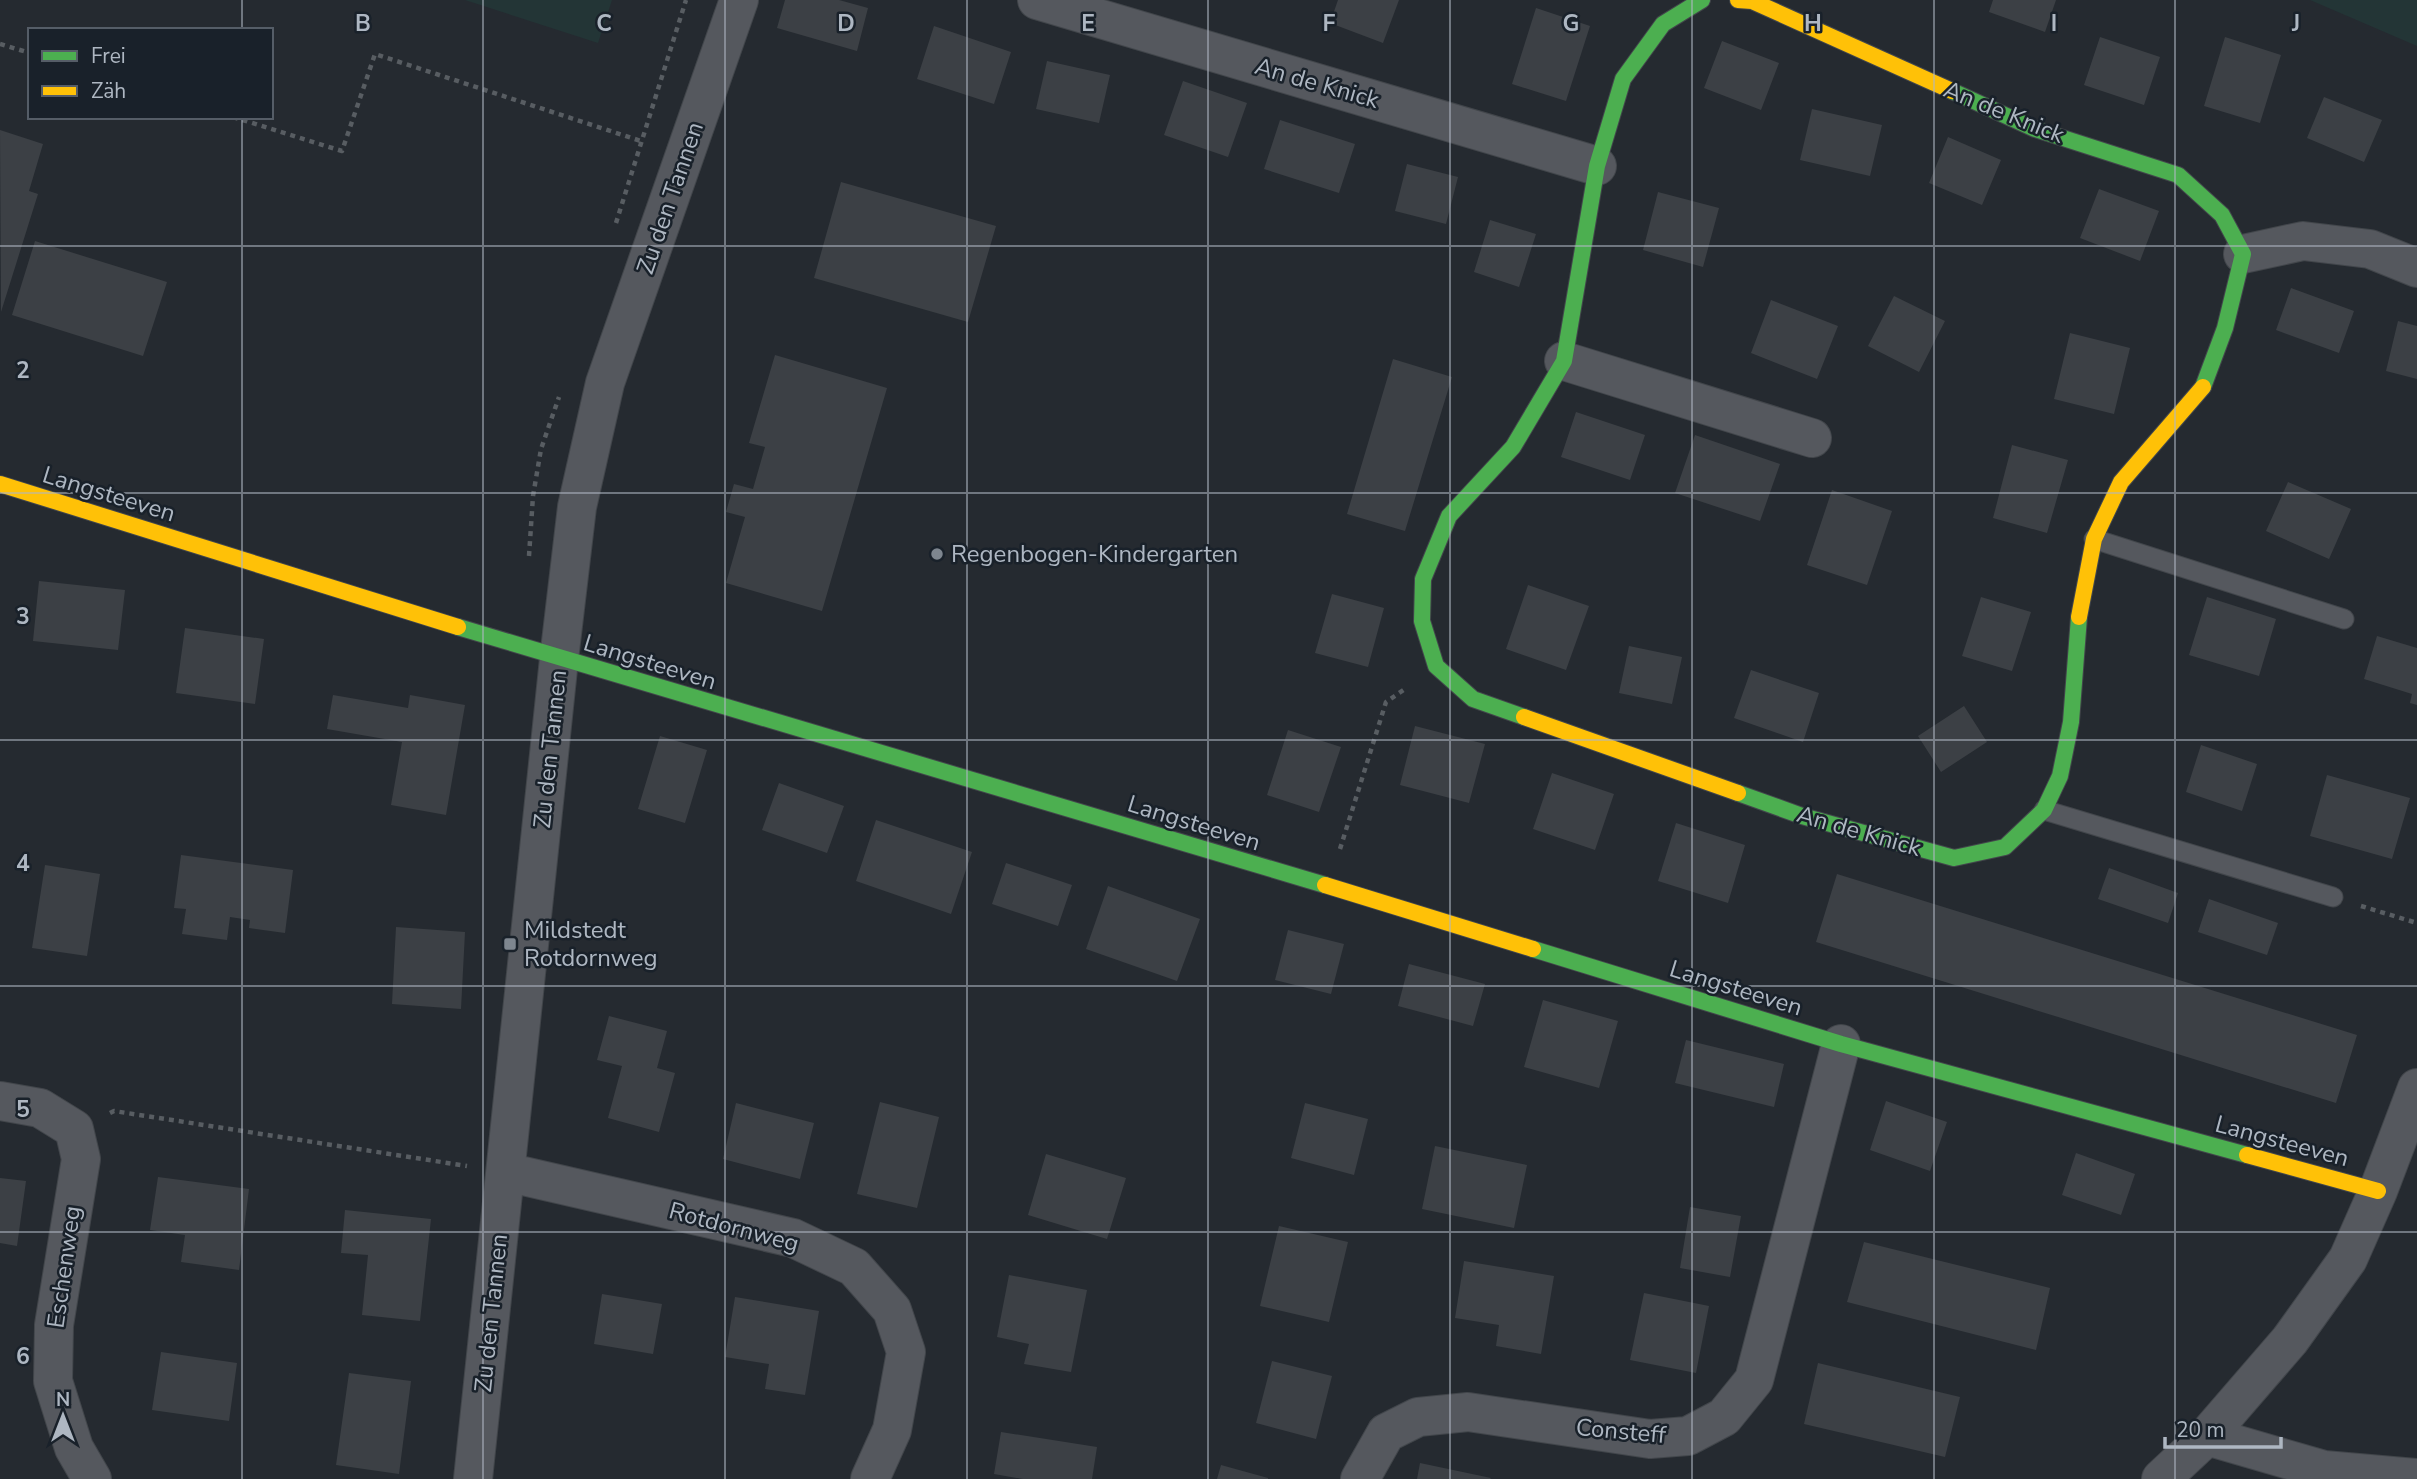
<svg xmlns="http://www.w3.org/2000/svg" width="2417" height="1479" font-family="'Nunito Sans',sans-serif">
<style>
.green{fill:#233536}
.building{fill:#3c4045}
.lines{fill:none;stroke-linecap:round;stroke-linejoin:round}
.lane-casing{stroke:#42464b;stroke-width:21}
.street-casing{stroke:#42464b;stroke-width:40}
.fast-casing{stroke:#42464b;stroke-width:18}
.slow-casing{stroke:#42464b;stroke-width:18}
.path{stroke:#585d62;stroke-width:4.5;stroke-dasharray:5 5;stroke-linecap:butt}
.lane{stroke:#55585e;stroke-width:19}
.street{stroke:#55585e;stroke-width:38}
.fast{stroke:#4caf50;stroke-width:16}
.slow{stroke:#ffc107;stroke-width:16}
.grid{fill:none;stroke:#aeb7c2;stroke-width:2;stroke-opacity:0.55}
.poi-dot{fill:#7e868f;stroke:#19212a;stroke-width:2.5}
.labels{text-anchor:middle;stroke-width:5;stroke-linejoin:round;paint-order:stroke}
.street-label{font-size:24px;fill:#aeb7c2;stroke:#19212a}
.poi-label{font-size:24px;fill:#aeb7c2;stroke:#19212a;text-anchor:start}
.grid-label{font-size:23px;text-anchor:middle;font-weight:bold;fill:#aeb7c2;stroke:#19212a;stroke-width:5;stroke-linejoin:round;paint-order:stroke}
</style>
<rect width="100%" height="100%" fill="#252a30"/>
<path class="green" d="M465,0H612L598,43Z
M2310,0H2417V46Z"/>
<path class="building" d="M785,0H839L868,8L857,51L777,28Z
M1338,0H1399L1383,43L1330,23Z
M1993,0H2056L2045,32L1989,12Z
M1536,8L1590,26L1566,101L1512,84Z
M934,26L1011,52L994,104L917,79Z
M2100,37L2160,57L2144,105L2084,85Z
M2225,37L2281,55L2260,123L2204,106Z
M1722,41L1779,63L1761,110L1704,88Z
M1047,61L1110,75L1099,123L1036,109Z
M1183,81L1247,103L1228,157L1164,135Z
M2324,97L2382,120L2364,162L2307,138Z
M1812,109L1882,125L1870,176L1800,160Z
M1280,120L1355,144L1339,193L1264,169Z
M0,130L43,144L29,191L38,194L1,312Z
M1948,137L2001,160L1982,205L1929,183Z
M1407,164L1458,177L1446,224L1395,211Z
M841,182L996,226L968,322L814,278Z
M2099,189L2159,211L2140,261L2080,238Z
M1658,192L1719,208L1703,267L1643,250Z
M1490,220L1536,234L1519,287L1474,272Z
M35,241L167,282L143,356L12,315Z
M2291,288L2354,311L2339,353L2276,330Z
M1894,296L1945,321L1919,372L1868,346Z
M1771,300L1838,326L1817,379L1751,353Z
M2398,321L2417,326V379L2386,371Z
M2070,333L2130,348L2114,414L2054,399Z
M775,355L887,388L822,611L726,583L745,517L726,512L734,484L753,489L765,447L749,443Z
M1393,359L1452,377L1405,531L1347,514Z
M1576,412L1645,435L1630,480L1561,457Z
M1695,435L1780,464L1760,521L1675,493Z
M2012,445L2068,460L2047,533L1993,518Z
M2288,482L2351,509L2329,559L2266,531Z
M1832,490L1892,511L1867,585L1807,565Z
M39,581L125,590L118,650L33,641Z
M1528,585L1589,606L1566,670L1506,649Z
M1332,594L1384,608L1368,667L1315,653Z
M1981,597L2031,612L2012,671L1962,656Z
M2207,597L2276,619L2259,676L2189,655Z
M185,628L264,639L255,704L176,693Z
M2377,636L2417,648V705L2410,703L2412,694L2364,679Z
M1629,646L1682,657L1672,704L1619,693Z
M1751,670L1819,693L1803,742L1734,718Z
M333,695L408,708L410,695L465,705L446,815L391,805L402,742L327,729Z
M1964,706L1987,742L1941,772L1918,736Z
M1415,726L1485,744L1469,803L1400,785Z
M1288,730L1341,747L1319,812L1267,795Z
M660,736L707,750L685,823L638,809Z
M2201,745L2257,764L2242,811L2186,792Z
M1552,773L1614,794L1595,850L1533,829Z
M2327,775L2410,798L2392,859L2310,836Z
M779,783L844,806L827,853L762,830Z
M876,820L972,852L951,914L856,881Z
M1676,823L1745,845L1728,903L1658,881Z
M181,855L293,870L285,933L249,928L250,920L230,917L227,940L182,934L186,909L174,908Z
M1006,863L1072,885L1058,926L992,904Z
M45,865L100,874L87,956L32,948Z
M2109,868L2178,893L2168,923L2098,899Z
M1837,874L2357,1035L2336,1103L1816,942Z
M1108,886L1200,919L1177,981L1086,949Z
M2209,899L2278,923L2267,955L2198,932Z
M396,927L465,932L461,1009L392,1004Z
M1288,930L1344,944L1331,994L1275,980Z
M1409,964L1485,984L1473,1026L1398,1006Z
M1543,1000L1618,1021L1599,1088L1524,1067Z
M609,1016L667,1031L657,1068L675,1073L659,1132L608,1118L622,1066L597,1060Z
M1686,1040L1784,1064L1774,1107L1675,1083Z
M1886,1101L1947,1122L1930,1171L1870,1150Z
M880,1102L939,1117L917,1208L857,1194Z
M736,1103L814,1123L800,1179L723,1159Z
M1305,1103L1368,1119L1354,1175L1291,1158Z
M1435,1146L1527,1165L1514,1228L1422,1209Z
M2076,1153L2135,1174L2121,1215L2062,1195Z
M1046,1154L1126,1178L1107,1239L1028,1215Z
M158,1177L249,1189L239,1270L181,1262L185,1235L150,1230Z
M0,1178L26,1181L17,1246L0,1243Z
M1690,1207L1741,1216L1730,1277L1680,1268Z
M345,1210L431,1219L420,1321L362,1315L368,1255L341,1253Z
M1279,1226L1348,1242L1329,1322L1260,1306Z
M1864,1242L2050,1288L2036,1350L1847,1302Z
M1464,1261L1554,1276L1541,1354L1496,1346L1499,1325L1455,1318Z
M1009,1275L1087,1290L1071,1372L1024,1364L1029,1344L997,1337Z
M1644,1293L1709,1306L1696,1373L1630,1360Z
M602,1294L662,1304L653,1354L594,1344Z
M735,1297L819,1311L805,1395L765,1389L769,1364L725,1357Z
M161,1352L237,1363L229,1421L152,1410Z
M1272,1361L1332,1376L1316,1439L1256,1423Z
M1818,1363L1960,1397L1945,1457L1804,1424Z
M349,1373L411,1381L399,1474L336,1465Z
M1001,1432L1097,1447L1092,1479H1023L994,1474Z
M1420,1463L1491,1478L1490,1479H1417Z
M1221,1465L1268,1478V1479H1217Z"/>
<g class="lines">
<defs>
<path id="lane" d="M2094,539L2344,619
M2044,810L2333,897"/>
<path id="street" d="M1037,0L1597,166
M2243,254L2303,241L2370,249L2417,268
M1564,361L1812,438
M0,1101L40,1108L74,1129L81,1159L54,1325L53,1381L74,1448L92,1479
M506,1172L793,1238L854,1267L892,1310L906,1352L892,1430L870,1479
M2207,1436L2324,1470L2417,1478
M473,1479L559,659L577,507L605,383L739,0
M1360,1479L1386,1433L1418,1417L1468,1412L1650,1439L1688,1436L1724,1417L1754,1380L1841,1044
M2161,1479L2207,1436L2290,1340L2348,1259L2378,1191L2417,1088"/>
<path id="fast" d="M1952,91L2035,129L2178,175L2222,215L2243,254L2225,328L2203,387
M458,627L1325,885
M1524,717L1473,699L1436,666L1422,621L1423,579L1449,516L1513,447L1564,361L1597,166L1623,79L1663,24L1702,0
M1738,793L1802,816L1954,858L2005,847L2044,810L2060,776L2071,722L2079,617
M1533,949L1841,1044L2247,1155"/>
<path id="slow" d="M1738,0L1752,1L1952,91
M0,484L458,627
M2079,617L2094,539L2121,482L2203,387
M1524,717L1738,793
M1325,885L1533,949
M2247,1155L2378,1191"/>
</defs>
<use href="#lane" class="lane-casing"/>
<use href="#street" class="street-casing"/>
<use href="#fast" class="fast-casing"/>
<use href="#slow" class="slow-casing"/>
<path class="path" d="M0,44L30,53
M233,117L342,151L375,54L644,142
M616,223L686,0
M529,556L533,496L541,449L559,397
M1340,849L1386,702L1405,689
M2361,906L2417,923
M110,1113L114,1111L467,1166"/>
<use href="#lane" class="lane"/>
<use href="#street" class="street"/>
<use href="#fast" class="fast"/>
<use href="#slow" class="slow"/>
</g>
<path class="grid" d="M242,0V30M483,0V1479M725,0V1479M967,0V1479M1208,0V1479M1450,0V1479M1692,0V1479M1934,0V1479M2175,0V1479M242,117V1479M0,246H2417M0,493H2417M0,740H2417M0,986H2417M0,1232H2417"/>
<g class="poi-dot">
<circle cx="937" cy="554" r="7"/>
<rect x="503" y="937" width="14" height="14" rx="3.5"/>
</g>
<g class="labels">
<g class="street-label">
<text transform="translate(1317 83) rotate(16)" y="8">An de Knick</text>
<text transform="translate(2004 112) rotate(22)" y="8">An de Knick</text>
<text transform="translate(670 198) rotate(-71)" y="8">Zu den Tannen</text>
<text transform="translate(109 494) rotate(17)" y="8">Langsteeven</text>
<text transform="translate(650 662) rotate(17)" y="8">Langsteeven</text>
<text transform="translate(550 749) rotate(-84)" y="8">Zu den Tannen</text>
<text transform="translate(1194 823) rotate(17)" y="8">Langsteeven</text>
<text transform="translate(1859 831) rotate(16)" y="8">An de Knick</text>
<text transform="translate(1736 988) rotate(17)" y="8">Langsteeven</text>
<text transform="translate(2282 1141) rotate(15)" y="8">Langsteeven</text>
<text transform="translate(734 1227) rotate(15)" y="8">Rotdornweg</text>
<text transform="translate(64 1267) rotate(-82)" y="8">Eschenweg</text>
<text transform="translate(491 1313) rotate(-84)" y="8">Zu den Tannen</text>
<text transform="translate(1621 1431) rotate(5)" y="8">Consteff</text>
</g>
<g class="poi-label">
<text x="951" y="562">Regenbogen-Kindergarten</text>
<text x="524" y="938">Mildstedt<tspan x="524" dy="28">Rotdornweg</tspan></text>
</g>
</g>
<g class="grid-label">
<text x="363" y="31">B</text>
<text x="604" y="31">C</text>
<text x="846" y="31">D</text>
<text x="1088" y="31">E</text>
<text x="1329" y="31">F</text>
<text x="1571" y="31">G</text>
<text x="1813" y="31">H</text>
<text x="2054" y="31">I</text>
<text x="2296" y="31">J</text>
<text x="23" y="378">2</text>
<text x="23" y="624">3</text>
<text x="23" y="871">4</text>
<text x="23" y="1117">5</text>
<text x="23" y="1364">6</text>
</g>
<rect x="28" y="28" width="245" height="91" fill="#19212a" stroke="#555d67" stroke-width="2"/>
<rect x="42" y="51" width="35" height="10" fill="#4caf50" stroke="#555d67" stroke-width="2"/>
<text x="91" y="63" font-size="21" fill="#aeb7c2">Frei</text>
<rect x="42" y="86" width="35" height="10" fill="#ffc107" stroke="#555d67" stroke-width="2"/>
<text x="91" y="98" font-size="21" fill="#aeb7c2">Zäh</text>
<g transform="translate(63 1416)" stroke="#19212a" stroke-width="5" paint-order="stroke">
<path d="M0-5L12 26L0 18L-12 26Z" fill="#aeb7c2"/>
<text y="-10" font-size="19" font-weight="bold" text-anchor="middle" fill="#aeb7c2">N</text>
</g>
<path d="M2165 1437v10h116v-10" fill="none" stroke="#aeb7c2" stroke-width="3.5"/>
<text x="2176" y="1437" font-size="21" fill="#aeb7c2" stroke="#19212a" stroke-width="5" paint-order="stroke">20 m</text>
</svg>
